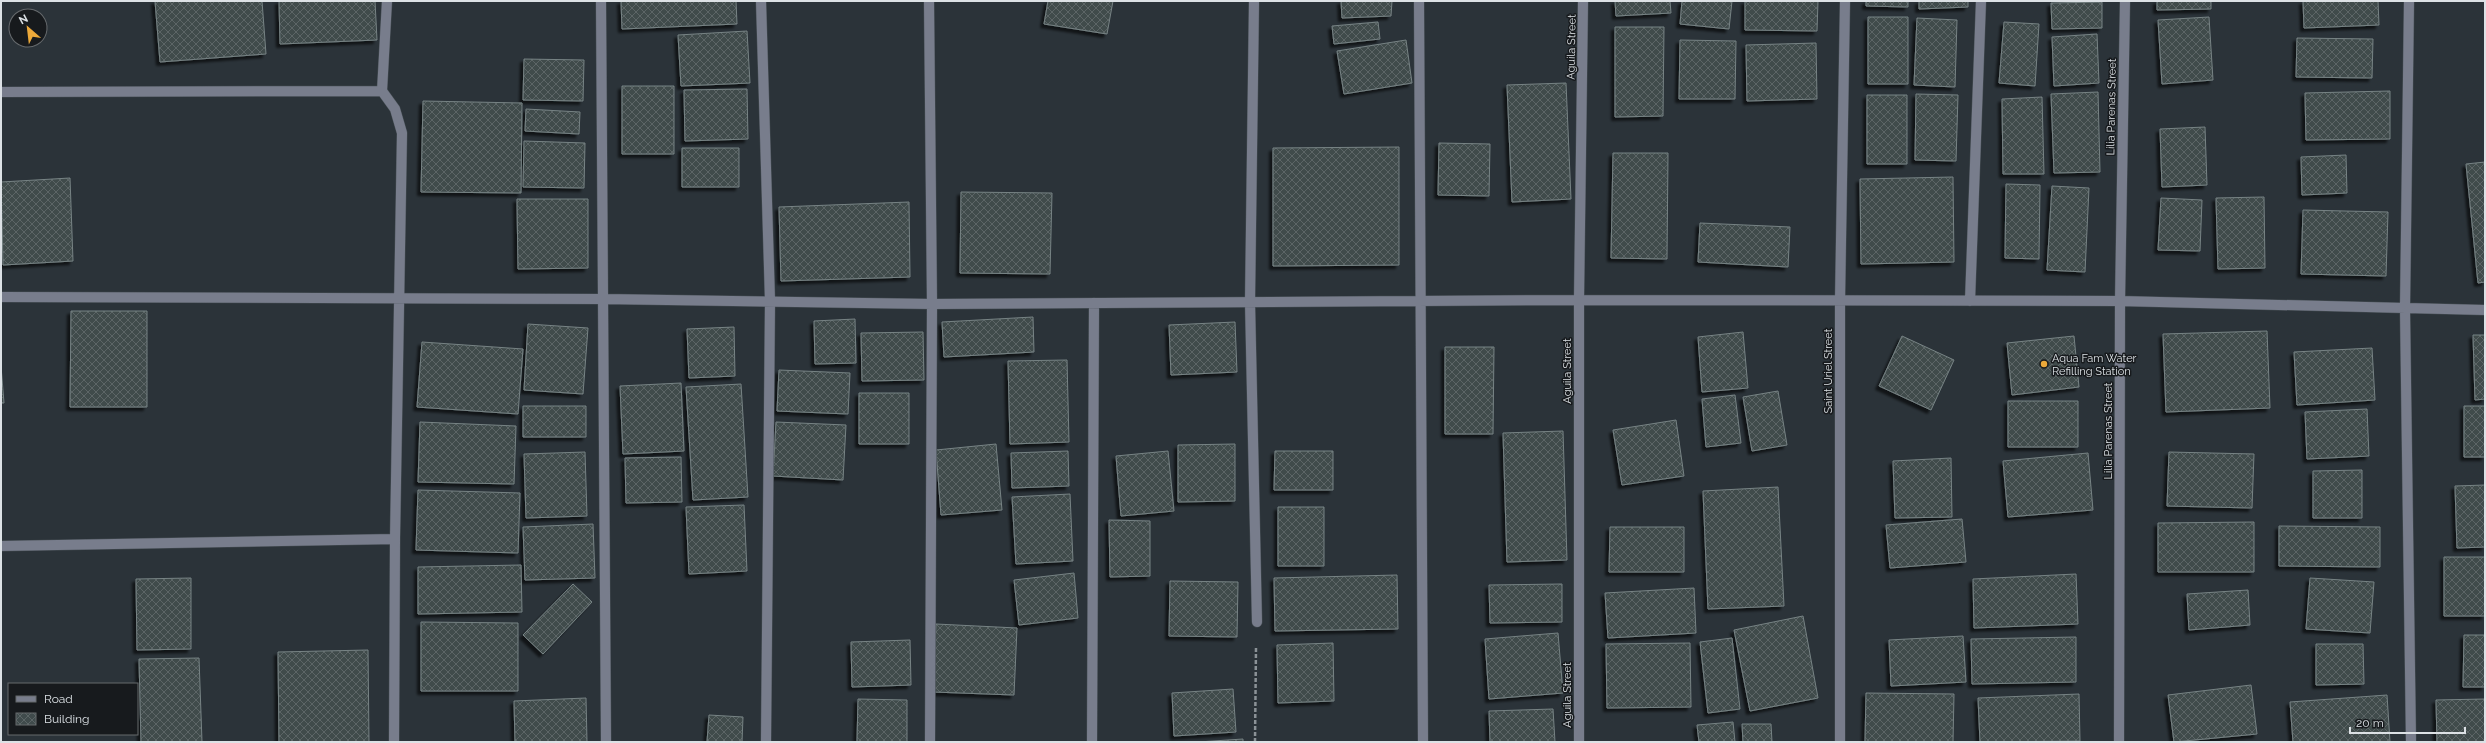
<svg xmlns="http://www.w3.org/2000/svg" width="2486" height="743" font-family="Raleway,sans-serif">
<style>
.building{fill:url(#building-cross-hatch);stroke:#778384;filter:url(#shadow)}
.lines{fill:none;stroke-linecap:round;stroke-linejoin:round}
.minor-casing{stroke:#474f55;stroke-width:11}
.path{stroke:#8b9297;stroke-width:2.5;stroke-dasharray:4 2;stroke-linecap:butt}
.minor{stroke:#787d8c;stroke-width:10}
.poi-dot{fill:#eca93a;stroke:#171a1d;stroke-width:1.5}
.labels{text-anchor:middle;stroke-width:3;stroke-linejoin:round;paint-order:stroke}
.street-label{font-size:11px;fill:#dce1e5;stroke:#171a1d}
.poi-label{font-size:11px;fill:#dce1e5;stroke:#171a1d;text-anchor:start}
</style>
<defs>
<pattern id="building-cross-hatch" width="8" height="8" patternUnits="userSpaceOnUse"><rect width="8" height="8" fill="#404b4c"/><path d="M0 0l8 8M0 8l8-8" fill="none" stroke="#5b6566"/></pattern>
<filter id="shadow"><feDropShadow dx="-3.5" dy="3.5" stdDeviation="1" flood-color="#0009"/></filter>
</defs>
<rect width="100%" height="100%" fill="#2b3339"/>
<path class="building" d="M155,1H262L266,54L160,62Z
M279,1H375L377,40L280,44Z
M621,1H736L737,24L622,29Z
M1048,1H1113L1107,34L1044,24Z
M1341,1H1392L1391,16L1342,18Z
M1615,1H1670L1671,13L1616,16Z
M1682,1H1732L1729,29L1680,24Z
M1745,1H1818L1817,31L1745,30Z
M1866,1H1908V7L1866,6Z
M1919,1H1968V7L1919,9Z
M2157,1H2211V9L2157,10Z
M2303,1H2378L2379,25L2304,28Z
M2102,2V28L2052,29L2051,3Z
M1868,17H1908V84H1868Z
M2209,17L2213,80L2162,84L2158,20Z
M1917,18L1957,20L1955,87L1914,85Z
M1378,22L1380,39L1334,44L1332,26Z
M2004,22L2039,24L2035,86L1999,83Z
M1615,27H1664L1663,116L1615,117Z
M747,31L750,83L681,86L678,35Z
M2097,34L2099,83L2054,86L2052,37Z
M2297,38L2373,39L2372,78L2296,77Z
M1406,40L1412,83L1344,94L1337,51Z
M1680,40L1736,41L1735,99H1679Z
M1816,43L1817,99L1747,101L1746,45Z
M524,59L584,60L583,101L523,100Z
M1566,83L1571,199L1512,202L1507,85Z
M622,86H674V154H622Z
M747,89L748,139L685,141L684,90Z
M2390,91V139L2306,140L2305,93Z
M2098,92L2100,172L2054,173L2051,94Z
M1916,94L1958,95L1956,161L1915,160Z
M1867,95H1907V164H1867Z
M2042,97L2044,174H2003L2002,99Z
M423,101L522,103L521,193L421,192Z
M526,109L580,112L579,134L525,131Z
M2205,127L2207,185L2162,187L2160,129Z
M524,141L585,143L584,188L523,187Z
M1439,143L1490,144L1489,196L1438,195Z
M1399,147V265L1273,266V148Z
M682,148H739V187H682Z
M1613,153H1668L1667,259L1611,258Z
M2346,155L2347,193L2302,195L2301,157Z
M2485,162V282L2478,283L2466,164Z
M1953,177L1954,262L1861,264L1860,179Z
M70,178L73,261L3,265L1,182Z
M2006,184L2040,185L2039,259L2005,258Z
M2052,186L2089,188L2085,272L2047,270Z
M961,192L1052,193L1050,274L960,273Z
M2264,197L2265,268L2218,269L2216,198Z
M2161,198L2202,200L2200,251L2158,250Z
M517,199H588V268L518,269Z
M909,202L910,277L781,281L779,207Z
M2303,210L2388,212L2386,276L2301,274Z
M1700,223L1790,227L1788,267L1698,262Z
M71,311H147V407H70Z
M1033,317L1034,352L944,357L942,322Z
M855,319L856,363L815,364L814,321Z
M1235,322L1237,372L1171,375L1169,325Z
M528,324L588,328L583,394L524,390Z
M734,327L735,376L689,378L687,329Z
M2267,331L2270,408L2166,412L2163,334Z
M923,332L924,380L862,381L861,333Z
M1743,332L1748,388L1702,392L1698,337Z
M2473,335H2485V399L2475,400Z
M1902,336L1954,360L1931,410L1879,386Z
M2074,336L2079,387L2012,395L2007,343Z
M422,342L523,349L518,414L417,407Z
M1445,347H1494L1493,434H1445Z
M2372,348L2375,400L2297,405L2294,352Z
M1067,360L1069,442L1010,444L1008,361Z
M1,366L4,403H1Z
M779,370L850,373L848,414L777,411Z
M681,383L684,451L623,454L620,386Z
M741,384L748,497L693,500L686,387Z
M1778,391L1787,445L1752,451L1743,397Z
M859,393H909V444H859Z
M1735,395L1741,443L1706,447L1702,399Z
M2008,401H2078V447H2008Z
M523,406H586V437H523Z
M2464,406H2485V457H2464Z
M2367,409L2369,456L2307,459L2305,412Z
M1676,420L1684,476L1622,485L1613,430Z
M420,422L516,426L514,484L418,482Z
M776,422L846,425L843,480L773,476Z
M1563,431L1567,560L1507,562L1503,433Z
M996,444L1002,510L941,515L936,450Z
M1235,444V501L1178,502V445Z
M1068,451L1069,486L1012,488L1011,453Z
M1168,451L1174,511L1121,516L1116,456Z
M1275,451H1333V490H1274Z
M585,452L587,516L526,518L524,454Z
M2169,452L2254,454L2252,508L2167,506Z
M2088,453L2093,510L2008,517L2003,461Z
M681,457L682,502L626,503L625,458Z
M1951,458L1952,517L1895,518L1893,461Z
M2362,470V518H2313V471Z
M2485,485V547L2457,548L2455,486Z
M1778,487L1784,606L1708,609L1703,491Z
M418,490L520,493L518,553L416,550Z
M1070,494L1073,561L1016,564L1012,497Z
M744,505L747,571L689,574L686,507Z
M1278,507H1324V566H1278Z
M1962,519L1966,562L1890,568L1886,525Z
M1109,520L1150,521V576L1110,577Z
M2254,522V572H2158V523Z
M593,524L595,578L525,580L523,527Z
M2279,526L2380,527V567L2279,566Z
M1610,527H1684V572H1609Z
M2444,557H2485V616H2444Z
M521,565L522,612L418,614V567Z
M1074,573L1078,618L1019,625L1014,580Z
M2076,574L2078,624L1974,628L1973,579Z
M1397,575L1398,629L1275,631L1274,578Z
M191,578V649L137,650L136,579Z
M2310,578L2374,582L2370,633L2306,629Z
M1170,581L1238,582L1237,637L1169,636Z
M573,584L592,602L543,654L523,635Z
M1562,584V622L1490,623L1489,585Z
M1694,588L1696,633L1608,638L1605,593Z
M2248,590L2250,625L2189,630L2187,594Z
M1803,616L1818,698L1750,711L1734,630Z
M421,622L518,623V691H421Z
M936,624L1017,628L1014,695L933,692Z
M1558,633L1563,693L1489,699L1485,639Z
M2464,635H2485V687H2463Z
M1963,636L1966,682L1891,686L1889,640Z
M2076,637V682L1972,684L1971,639Z
M1732,638L1740,709L1708,713L1700,642Z
M910,640L911,685L852,687L851,642Z
M1333,643L1334,701L1278,703L1277,645Z
M1690,643L1691,707L1607,708L1606,644Z
M2316,644H2363L2364,684L2316,685Z
M368,650L369,742H279L278,652Z
M199,658L202,742H141L139,659Z
M2251,685L2257,734L2174,742L2168,695Z
M1233,689L1236,732L1174,736L1172,693Z
M1866,693L1954,694L1953,742H1865Z
M2079,694L2080,741L1980,742L1978,698Z
M2387,695L2390,742H2293L2290,702Z
M586,698L587,742H515L514,701Z
M858,699L907,700V742H857Z
M2485,699V742H2437L2436,700Z
M1553,709L1555,742H1490L1489,711Z
M709,715L743,717L742,742H707Z
M1733,722L1735,742H1699L1697,725Z
M1742,724H1771L1772,742H1743Z
M1243,739V742H1198Z"/>
<g class="lines">
<defs>
<path id="minor" d="M387,1L382,91L395,109L402,133L395,539L394,742
M601,1L606,742
M761,1L770,301L766,742
M929,1L932,304L930,742
M1254,1L1250,302L1257,622
M1419,1L1423,742
M2409,1L2405,309L2411,742
M1,92L382,91
M1,297L603,299L932,304L1579,300L2120,301L2485,310
M1970,301L1981,1
M1,546L395,539
M1092,742L1094,303
M1579,742V300L1583,1
M1840,742V301L1845,1
M2119,742L2120,301L2125,1"/>
</defs>
<use href="#minor" class="minor-casing"/>
<path class="path" d="M1255,742L1256,647"/>
<use href="#minor" class="minor"/>
</g>
<circle class="poi-dot" cx="2044" cy="364" r="4"/>
<g class="labels">
<g class="street-label">
<text transform="translate(1571 47) rotate(-89)" y="4">Aguila Street</text>
<text transform="translate(2111 107) rotate(-89)" y="4">Lilia Parenas Street</text>
<text transform="translate(1567 371) rotate(-90)" y="4">Aguila Street</text>
<text transform="translate(1828 371) rotate(-90)" y="4">Saint Uriel Street</text>
<text transform="translate(2108 431) rotate(-90)" y="4">Lilia Parenas Street</text>
<text transform="translate(1567 695) rotate(-90)" y="4">Aguila Street</text>
</g>
<g class="poi-label">
<text x="2052" y="362">Aqua Fam Water<tspan x="2052" dy="13">Refilling Station</tspan></text>
</g>
</g>
<rect width="2486" height="743" fill="none" stroke="#dce1e5" stroke-width="4"/>
<rect x="8" y="683" width="130" height="52" fill="#171a1d" stroke="#666a6d"/>
<rect x="16" y="696" width="20" height="6" fill="#787d8c" stroke="#666a6d"/>
<text x="44" y="703" font-size="12" fill="#dce1e5">Road</text>
<rect x="16" y="713" width="20" height="12" fill="url(#building-cross-hatch)" stroke="#666a6d"/>
<text x="44" y="723" font-size="12" fill="#dce1e5">Building</text>
<g transform="translate(28 28) rotate(332)"><circle r="19" fill="#171a1d" stroke="#666a6d"/>
<path d="M0-3L7 15L0 10L-7 15Z" fill="#eca93a"/>
<text y="-6" font-size="11" font-weight="bold" text-anchor="middle" fill="#dce1e5">N</text>
</g>
<path d="M2350 727v6h115v-6" fill="none" stroke="#dce1e5" stroke-width="2"/>
<text x="2356" y="727" font-size="12" fill="#dce1e5" stroke="#171a1d" stroke-width="3" paint-order="stroke">20 m</text>
</svg>
